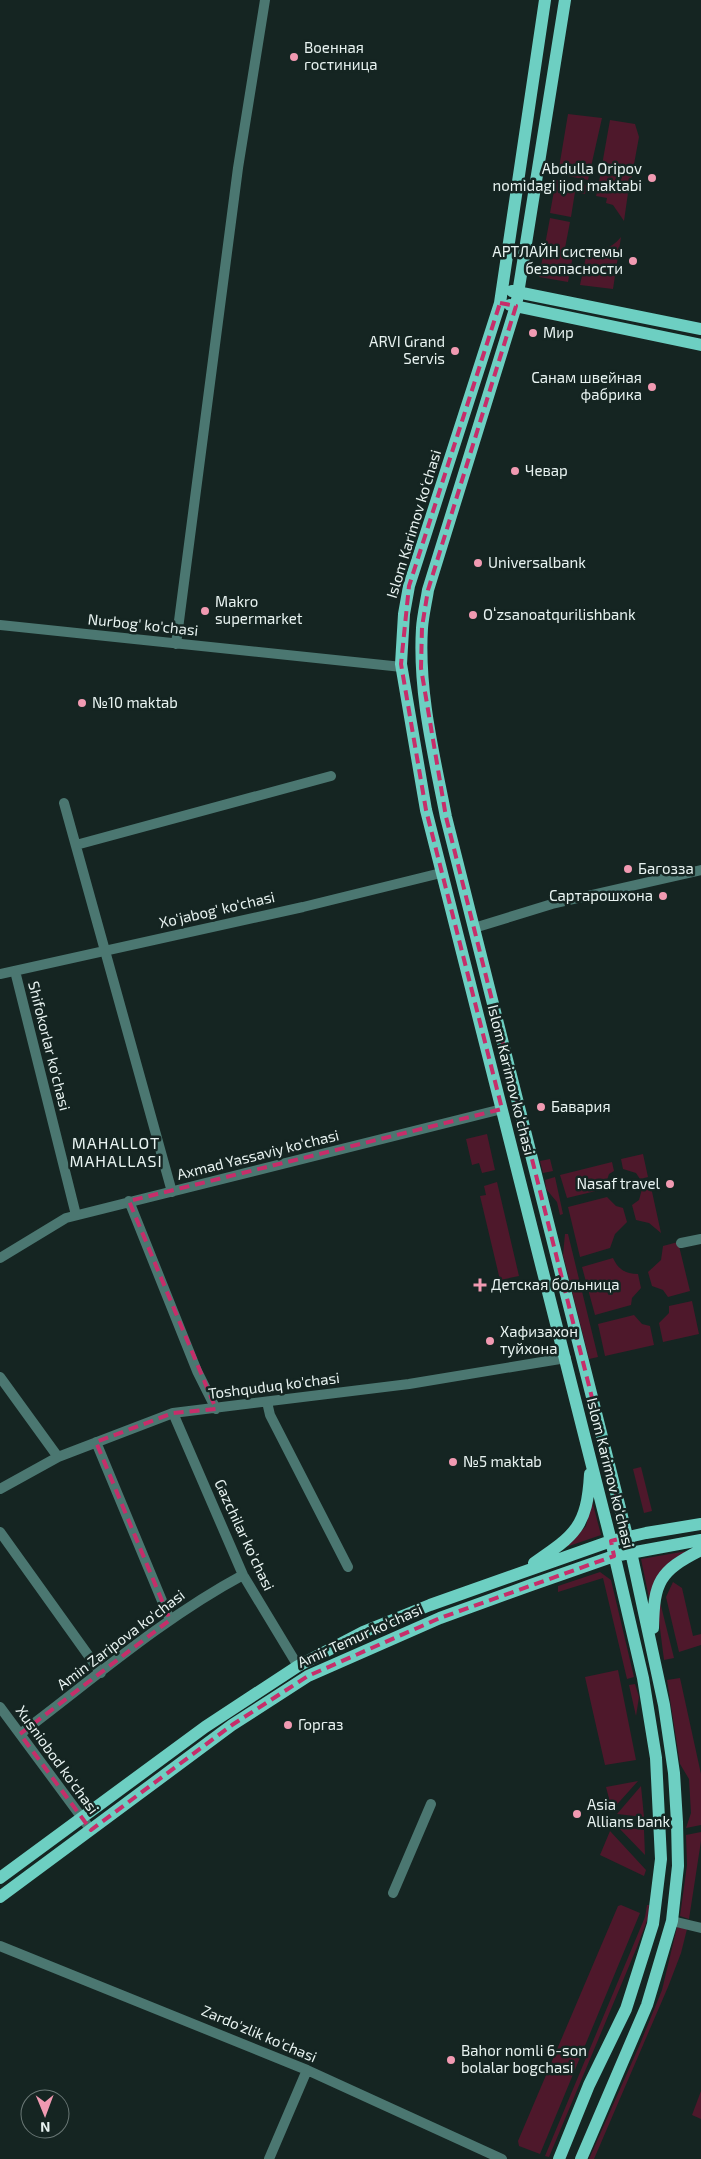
<svg xmlns="http://www.w3.org/2000/svg" width="701" height="2159" font-family="'Exo 2',sans-serif">
<style>
.green{fill:#4e182b}
.lines{fill:none;stroke-linecap:round;stroke-linejoin:round}
.minor{stroke:#4b7771;stroke-width:10}
.major{stroke:#6dcfc2;stroke-width:12}
.marked{fill:none;stroke:#c62e6a;stroke-width:4;stroke-dasharray:10 6;stroke-linejoin:round}
.poi-dot{fill:#f19ab2;stroke:#152522;stroke-width:2}
.labels{text-anchor:middle;stroke-width:5;stroke-linejoin:round;paint-order:stroke}
.poi-label{font-size:15px;fill:#e8f3f1;stroke:#152522;text-anchor:start}
.street-label{font-size:15px;fill:#e8f3f1;stroke:#152522}
.neighbourhood-label{font-size:16px;letter-spacing:1px;fill:#e8f3f1;stroke:#152522}
</style>
<rect width="100%" height="100%" fill="#152522"/>
<path class="green" d="M568,114L602,118L588,180L558,174Z
M610,120L635,124L639,137L630,186L599,182Z
M556,180L587,185L585,194L575,192L571,217L550,213Z
M598,188L628,193L624,221L613,205L606,203L607,198L596,196Z
M550,218L570,222L565,248L574,250L568,282L539,277Z
M621,237L613,289L580,285L587,252H596L597,248C608,250 614,245 621,237Z
M487,1134L495,1170L482,1173L479,1163L472,1165L466,1139Z
M643,1154L648,1177L640,1179L636,1173L623,1169L621,1159Z
M550,1159L553,1171L543,1173L540,1161Z
M612,1162L614,1171L609,1174L604,1189L567,1198L560,1175Z
M555,1177L563,1214L560,1215L557,1202L546,1189L545,1180Z
M497,1182L519,1276L500,1280L480,1196L486,1195L484,1186Z
M651,1187L661,1233L649,1223L636,1220L632,1205L639,1200L642,1189Z
M607,1197L616,1206L623,1208L627,1222L615,1234L610,1248L580,1257L568,1207Z
M565,1234H568L598,1357L589,1359L563,1255Z
M678,1242L690,1291L668,1297L663,1290L652,1286L648,1272L661,1260L663,1246Z
M613,1258C618,1269 625,1274 638,1274L641,1288L632,1298L631,1305L595,1315L582,1267Z
M692,1301L699,1334L663,1342L659,1323L669,1313V1306Z
M634,1315L642,1324L650,1326L654,1345L605,1356L598,1324Z
M641,1467L652,1511L644,1513L633,1469Z
M592,1500L601,1535L566,1547L586,1526Z
M687,1551C660,1566 659,1575 650,1603L641,1559Z
M600,1572L611,1580L634,1677L627,1679L603,1578L558,1592V1586Z
M673,1582L682,1588L693,1636L701,1634V1645L679,1652L666,1597Z
M660,1602L674,1658L664,1660L658,1613Z
M618,1670L636,1760L605,1765L585,1677Z
M680,1678L701,1774V1825L686,1828L691,1813L689,1779L680,1764L667,1680Z
M635,1684L639,1697L636,1716L629,1685Z
M638,1781L612,1810L606,1787Z
M641,1786L644,1817L617,1814Z
M617,1826L644,1830L645,1855Z
M610,1831L646,1870L644,1876L600,1855Z
M701,1832V1841L689,1919L680,1916L687,1865L686,1835Z
M621,1905L640,1913L540,2154L519,2146L518,2141L618,1906Z
M647,1905H650L648,1918L637,1947L549,2157L545,2156L645,1917Z
M677,1927L687,1929L681,1953L668,1987L594,2159H589L640,2044L662,1990Z
M701,2091V2119L692,2115Z"/>
<g class="lines">
<path class="minor" d="M0,625L402,667
M176,644L238,168L265,0
M64,803L172,1192
M76,845L331,776
M474,928L552,904L701,870
M15,971L76,1215
M0,974L303,907L441,873
M129,1201L197,1371L216,1409
M681,1243L701,1239
M0,1258L66,1218L502,1109
M0,1377L58,1457
M267,1402L270,1415L348,1567
M173,1413L243,1575L298,1666
M96,1442L170,1620
M0,1489L58,1457L173,1413L409,1384L566,1358
M0,1532L101,1673
M0,1707L91,1830
M20,1734C93,1679 163,1618 243,1575
M393,1893L431,1804
M672,1921L701,1928
M0,1946L307,2070L502,2159
M269,2159L307,2070"/>
<path class="major" d="M545,0L500,303L409,586L404,614L401,664L426,810L611,1541L643,1678L656,1758L661,1859L653,1924L626,2009L589,2085L559,2159
M565,0L516,306L428,590C426,603 423,615 422,628C418,692 434,755 446,817L631,1552L664,1705L674,1773L677,1822L678,1866L672,1921L647,2005L581,2159
M512,291L701,329
M510,305L701,345
M534,1563C575,1535 587,1527 590,1474
M653,1628C654,1582 659,1571 701,1550
M0,1878L205,1727L298,1666L363,1632L430,1605L611,1541L646,1533L701,1524
M0,1897L232,1725L308,1676L440,1618L531,1585L614,1556L701,1540"/>
</g>
<path class="marked" d="M500,303L516,306L428,590L422,627L421,668L446,817L627,1537L611,1541L614,1556L440,1618L308,1676L232,1725L91,1830L20,1734L170,1620L96,1442L173,1413L216,1409L129,1201L502,1109L426,810L401,664L409,586Z"/>
<g class="poi-dot">
<circle cx="294" cy="57" r="5"/>
<circle cx="652" cy="178" r="5"/>
<circle cx="633" cy="261" r="5"/>
<circle cx="533" cy="333" r="5"/>
<circle cx="455" cy="351" r="5"/>
<circle cx="652" cy="387" r="5"/>
<circle cx="515" cy="471" r="5"/>
<circle cx="478" cy="563" r="5"/>
<circle cx="205" cy="611" r="5"/>
<circle cx="473" cy="615" r="5"/>
<circle cx="82" cy="703" r="5"/>
<circle cx="628" cy="869" r="5"/>
<circle cx="663" cy="896" r="5"/>
<circle cx="541" cy="1107" r="5"/>
<circle cx="670" cy="1184" r="5"/>
<path d="M477.5 1277.5h5v5h5v5h-5v5h-5v-5h-5v-5h5z"/>
<circle cx="490" cy="1341" r="5"/>
<circle cx="453" cy="1462" r="5"/>
<circle cx="288" cy="1725" r="5"/>
<circle cx="577" cy="1814" r="5"/>
<circle cx="451" cy="2060" r="5"/>
</g>
<g class="labels">
<g class="poi-label">
<text x="304" y="53">Военная<tspan x="304" dy="17">гостиница</tspan></text>
<text x="642" y="174" text-anchor="end">Abdulla Oripov<tspan x="642" dy="17">nomidagi ijod maktabi</tspan></text>
<text x="623" y="257" text-anchor="end">АРТЛАЙН системы<tspan x="623" dy="17">безопасности</tspan></text>
<text x="543" y="338">Мир</text>
<text x="445" y="347" text-anchor="end">ARVI Grand<tspan x="445" dy="17">Servis</tspan></text>
<text x="642" y="383" text-anchor="end">Санам швейная<tspan x="642" dy="17">фабрика</tspan></text>
<text x="525" y="476">Чевар</text>
<text x="488" y="568">Universalbank</text>
<text x="215" y="607">Makro<tspan x="215" dy="17">supermarket</tspan></text>
<text x="483" y="620">Oʻzsanoatqurilishbank</text>
<text x="92" y="708">№10 maktab</text>
<text x="638" y="874">Багозза</text>
<text x="653" y="901" text-anchor="end">Сартарошхона</text>
<text x="551" y="1112">Бавария</text>
<text x="660" y="1189" text-anchor="end">Nasaf travel</text>
<text x="491" y="1290">Детская больница</text>
<text x="500" y="1337">Хафизахон<tspan x="500" dy="17">туйхона</tspan></text>
<text x="463" y="1467">№5 maktab</text>
<text x="298" y="1730">Горгаз</text>
<text x="587" y="1810">Asia<tspan x="587" dy="17">Allians bank</tspan></text>
<text x="461" y="2056">Bahor nomli 6-son<tspan x="461" dy="17">bolalar bogchasi</tspan></text>
</g>
<g class="street-label">
<text transform="translate(414 524) rotate(-73)" y="5">Islom Karimov ko‘chasi</text>
<text transform="translate(143 625) rotate(6)" y="5">Nurbog' ko'chasi</text>
<text transform="translate(217 910) rotate(-13)" y="5">Xo'jabog' ko'chasi</text>
<text transform="translate(49 1046) rotate(76)" y="5">Shifokorlar ko'chasi</text>
<text transform="translate(511 1080) rotate(76)" y="5">Islom Karimov ko‘chasi</text>
<text transform="translate(258 1155) rotate(-14)" y="5">Axmad Yassaviy ko'chasi</text>
<text transform="translate(274 1386) rotate(-7)" y="5">Toshquduq ko'chasi</text>
<text transform="translate(610 1473) rotate(76)" y="5">Islom Karimov ko‘chasi</text>
<text transform="translate(244 1535) rotate(65)" y="5">Gazchilar ko'chasi</text>
<text transform="translate(360 1636) rotate(-24)" y="5">Amir Temur ko'chasi</text>
<text transform="translate(121 1640) rotate(-37)" y="5">Amin Zaripova ko'chasi</text>
<text transform="translate(57 1760) rotate(54)" y="5">Xusniobod ko'chasi</text>
<text transform="translate(259 2034) rotate(23)" y="5">Zardo'zlik ko'chasi</text>
</g>
<g class="neighbourhood-label">
<text x="116" y="1149">MAHALLOT<tspan x="116" dy="18">MAHALLASI</tspan></text>
</g>
</g>
<g transform="translate(45 2114) rotate(179)"><circle r="24" fill="#152522" stroke="#697775"/>
<path d="M0-4L9 19L0 12L-9 19Z" fill="#f19ab2"/>
<text y="-8" font-size="14" font-weight="bold" text-anchor="middle" fill="#e8f3f1">N</text>
</g>
</svg>
